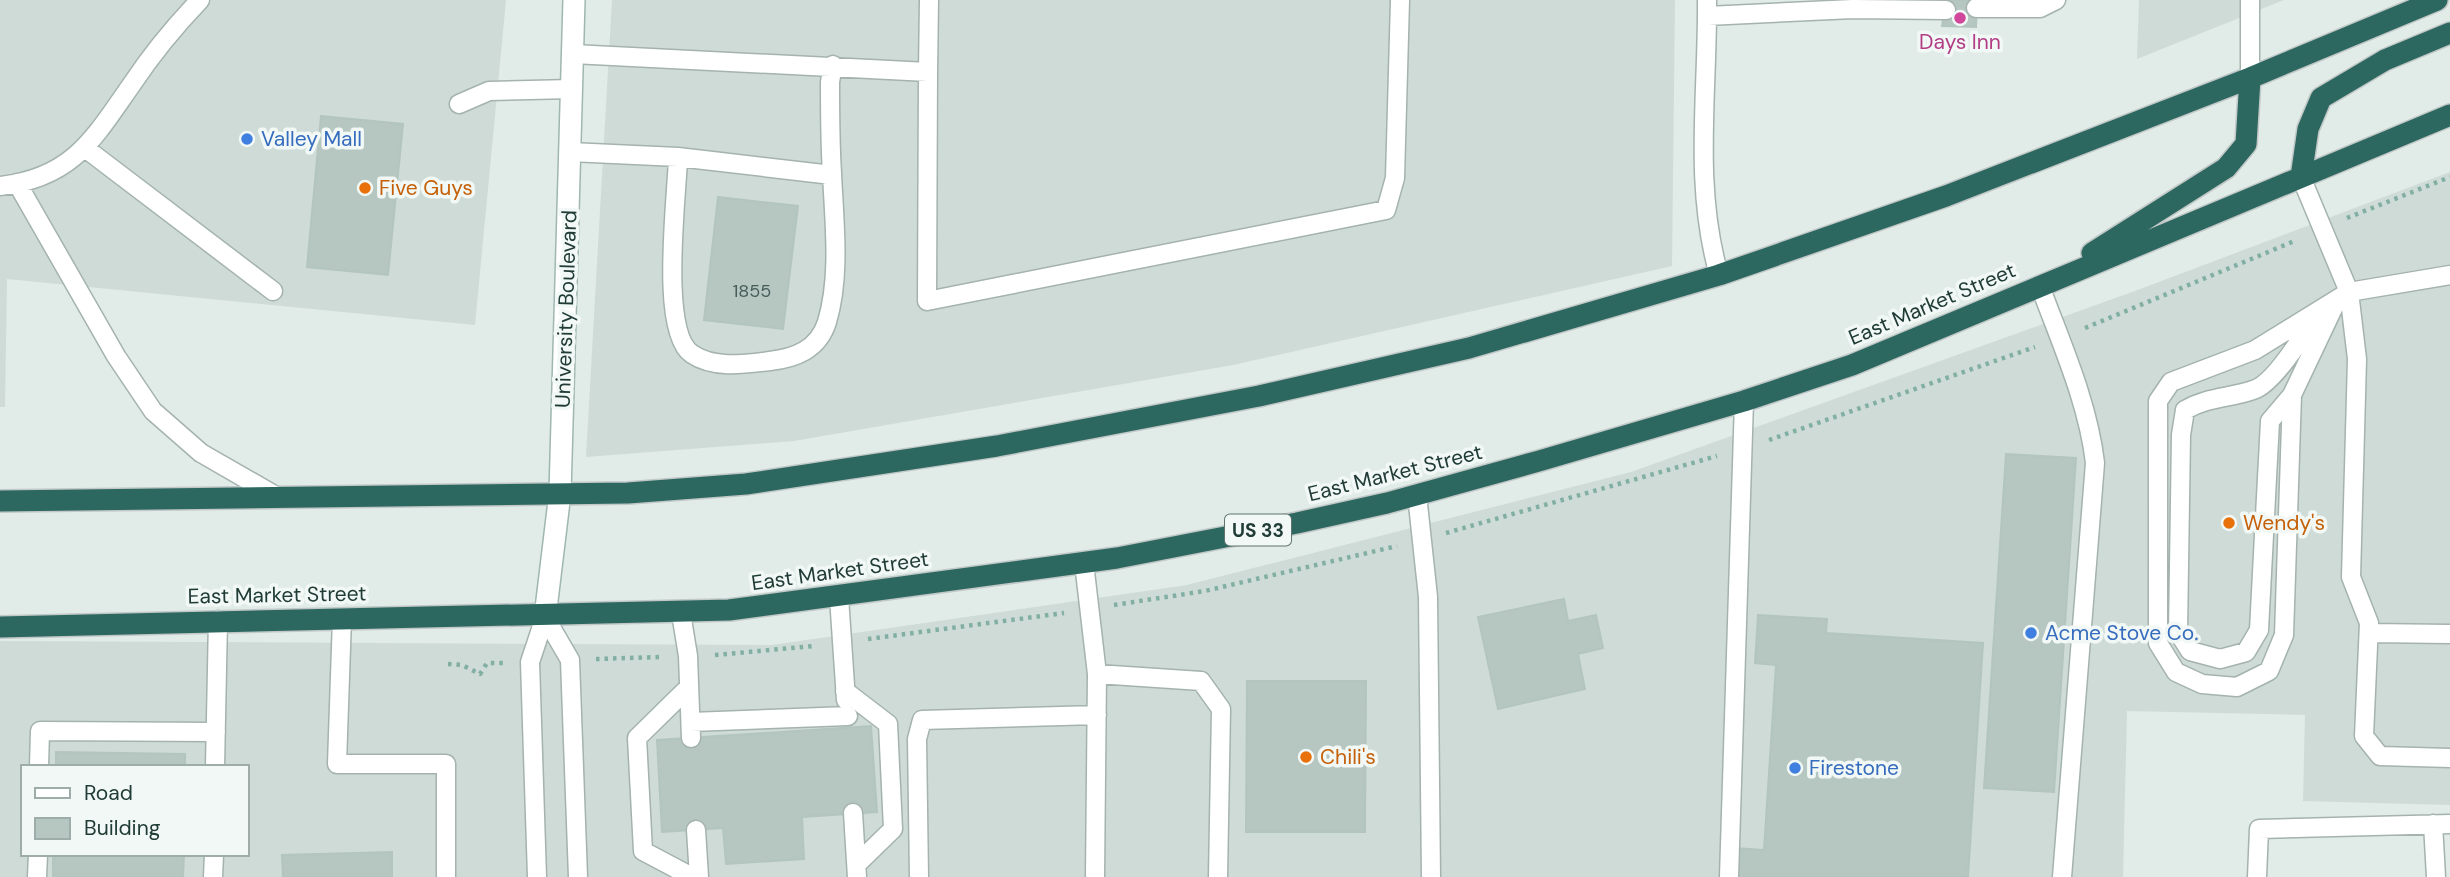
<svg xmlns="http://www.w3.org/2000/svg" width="2450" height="877" font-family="'DM Sans',sans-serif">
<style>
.built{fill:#cfdbd7;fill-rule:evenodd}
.building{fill:#b6c6c1;stroke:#b3c5bf;stroke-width:2}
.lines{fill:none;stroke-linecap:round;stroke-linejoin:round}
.lane-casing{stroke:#a4b3af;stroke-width:21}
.secondary-casing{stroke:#9fb7b0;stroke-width:24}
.highway-casing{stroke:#c1c8c7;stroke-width:24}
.path{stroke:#82afa4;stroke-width:4.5;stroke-dasharray:3.5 5;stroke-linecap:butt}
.lane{stroke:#fff;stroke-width:18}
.secondary{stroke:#fff;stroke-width:21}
.highway{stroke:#2d6860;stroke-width:21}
.hotel-dot{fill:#d1479c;stroke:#f1f8f5;stroke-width:2.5}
.shop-dot{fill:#3f7fe0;stroke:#f1f8f5;stroke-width:2.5}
.food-dot{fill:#e8710a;stroke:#f1f8f5;stroke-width:2.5}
.labels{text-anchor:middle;stroke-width:7;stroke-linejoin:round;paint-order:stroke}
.number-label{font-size:18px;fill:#465e5a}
.shield{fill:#f1f8f5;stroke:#5f7470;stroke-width:2}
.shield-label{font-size:19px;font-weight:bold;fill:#213c37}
.hotel-label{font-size:21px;fill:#b23c85;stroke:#f1f8f5}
.shop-label{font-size:21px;fill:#366cbe;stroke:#f1f8f5;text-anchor:start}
.food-label{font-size:21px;fill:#c56008;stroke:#f1f8f5;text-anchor:start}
.street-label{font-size:21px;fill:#213c37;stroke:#f1f8f5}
</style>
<rect width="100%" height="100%" fill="#e1ebe7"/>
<path class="built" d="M0,0H506L475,325L7,279L5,407H0Z
M612,0H1675L1672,266L1233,365L794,441L586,457Z
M2139,0H2284L2137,59Z
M2450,172V805L2303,801L2305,715L2127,711L2123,877H0V641L772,645L1187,585L1631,472L2135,291ZM23,767H247V854H23Z"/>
<path class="building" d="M1946,0H1977L1976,27L1942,26Z
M321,116L403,124L388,275L307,267Z
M718,197L798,206L783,329L704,320Z
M2006,454L2076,458L2054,792L1984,788Z
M1564,599L1568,621L1596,615L1603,648L1578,654L1585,689L1498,709L1478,617Z
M1758,615L1827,619L1826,633L1983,643L1968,877H1733L1735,848L1764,850L1776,665L1755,663Z
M1247,681H1366L1365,832H1246Z
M871,726L877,812L802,817L804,859L726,864L723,828L662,832L657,740Z
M56,752L185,754V767H56Z
M392,852V877H283L282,855Z
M53,854H184L183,877H53Z"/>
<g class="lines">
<defs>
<path id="lane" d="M1707,0C1708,93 1693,184 1719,275
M2250,0V78
M1976,8H2040L2056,0
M1707,16L1853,9L1946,10
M573,54L928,72L927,301L1386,210L1395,178L1400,0
M928,72L929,0
M459,104L489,91L572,89
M85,148L273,291
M570,152L678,157C677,197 659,332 692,354C714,369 745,364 770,361C795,358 818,350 827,322C841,275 834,221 832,173C830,143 830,113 830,82L833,65
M678,157L832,175
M2301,177L2349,292L2357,359L2351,577L2369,623L2364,736L2380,756L2450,758
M17,183L116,356L153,411L201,453L276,496
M0,186C73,178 94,138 132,84C152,54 175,26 200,0
M2040,286C2061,343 2088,402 2095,463L2062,877
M2337,300L2292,395L2284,635L2269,671L2237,687L2202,684L2176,672L2158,643V401L2171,382L2255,350L2349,292L2450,275
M2292,395L2270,421L2259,630L2246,652L2220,659L2190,651L2178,632L2181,435L2185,410C2207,397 2230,398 2253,390C2273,385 2305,333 2316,315
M1417,495L1428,597L1431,877
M1084,563L1097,674L1095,877
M839,597L846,700
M681,613L688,656L691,738
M545,617L570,660L578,877
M342,618L337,764H446V877
M2369,633L2450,634
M1097,674L1201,681L1221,709L1218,877
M689,687L637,738L643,851L692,877
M845,691L888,724L893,829L857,864
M691,722L848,716
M39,767L40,731L216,732
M215,767L218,620
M853,813L857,877
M2433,824L2436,877
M696,830L699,877
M37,877L38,854
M213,877L214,854
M537,877L530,662L545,617
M919,877L917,739L922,720L1097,715
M1729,877L1744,401
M2257,877L2259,829L2450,824"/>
<path id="secondary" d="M545,617L560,493L574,0"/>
<path id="highway" d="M2301,177L2308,129L2321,98L2385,60L2450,33
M2092,253L2226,168L2246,144L2250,78
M0,501L628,493L746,484L997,446L1259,396L1469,348L1719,275L1946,196L2250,78L2437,0
M0,627L729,610L1117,558L1297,523L1387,503L1539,461L1744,401L1852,365L2450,115"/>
</defs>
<use href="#lane" class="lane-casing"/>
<use href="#secondary" class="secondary-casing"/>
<use href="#highway" class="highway-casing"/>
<path class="path" d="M2347,218L2450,177
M2085,328L2297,240
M1769,440L2035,347
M1446,533L1717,456
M1114,605L1205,591L1397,546
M868,639L1064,613
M715,655L814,646
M596,659L661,657
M448,664L462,665L480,674L487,663H504"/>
<use href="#lane" class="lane"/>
<use href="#secondary" class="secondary"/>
<use href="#highway" class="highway"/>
</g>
<circle class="hotel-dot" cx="1960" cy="18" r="7"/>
<g class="shop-dot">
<circle cx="247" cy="139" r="7"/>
<circle cx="2031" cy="633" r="7"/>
<circle cx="1795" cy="768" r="7"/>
</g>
<g class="food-dot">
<circle cx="365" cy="188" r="7"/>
<circle cx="2229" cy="523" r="7"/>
<circle cx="1306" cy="757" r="7"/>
</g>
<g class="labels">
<g class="number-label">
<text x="752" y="297">1855</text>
</g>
<rect class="shield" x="1225" y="514.5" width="66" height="31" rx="5"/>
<g class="shield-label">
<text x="1258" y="537">US 33</text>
</g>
<g class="hotel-label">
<text x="1960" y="49">Days Inn</text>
</g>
<g class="shop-label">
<text x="261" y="146">Valley Mall</text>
<text x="2045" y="640">Acme Stove Co.</text>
<text x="1809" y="775">Firestone</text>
</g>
<g class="food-label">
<text x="379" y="195">Five Guys</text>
<text x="2243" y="530">Wendy's</text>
<text x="1320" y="764">Chili's</text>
</g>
<g class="street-label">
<text transform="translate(1932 304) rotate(-23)" y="7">East Market Street</text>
<text transform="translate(566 309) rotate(-88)" y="7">University Boulevard</text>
<text transform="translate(1395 473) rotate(-14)" y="7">East Market Street</text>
<text transform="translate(840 571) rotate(-8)" y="7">East Market Street</text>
<text transform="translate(277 595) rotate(-1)" y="7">East Market Street</text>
</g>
</g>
<rect x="21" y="765" width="228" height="91" fill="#f1f8f5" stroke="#9eada9" stroke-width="2"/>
<rect x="35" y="788" width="35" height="10" fill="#ffffff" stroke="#9eada9" stroke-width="2"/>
<text x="84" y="800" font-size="21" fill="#213c37">Road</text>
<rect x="35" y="818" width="35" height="21" fill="#b6c6c1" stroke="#9eada9" stroke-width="2"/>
<text x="84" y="835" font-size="21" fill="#213c37">Building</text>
</svg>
